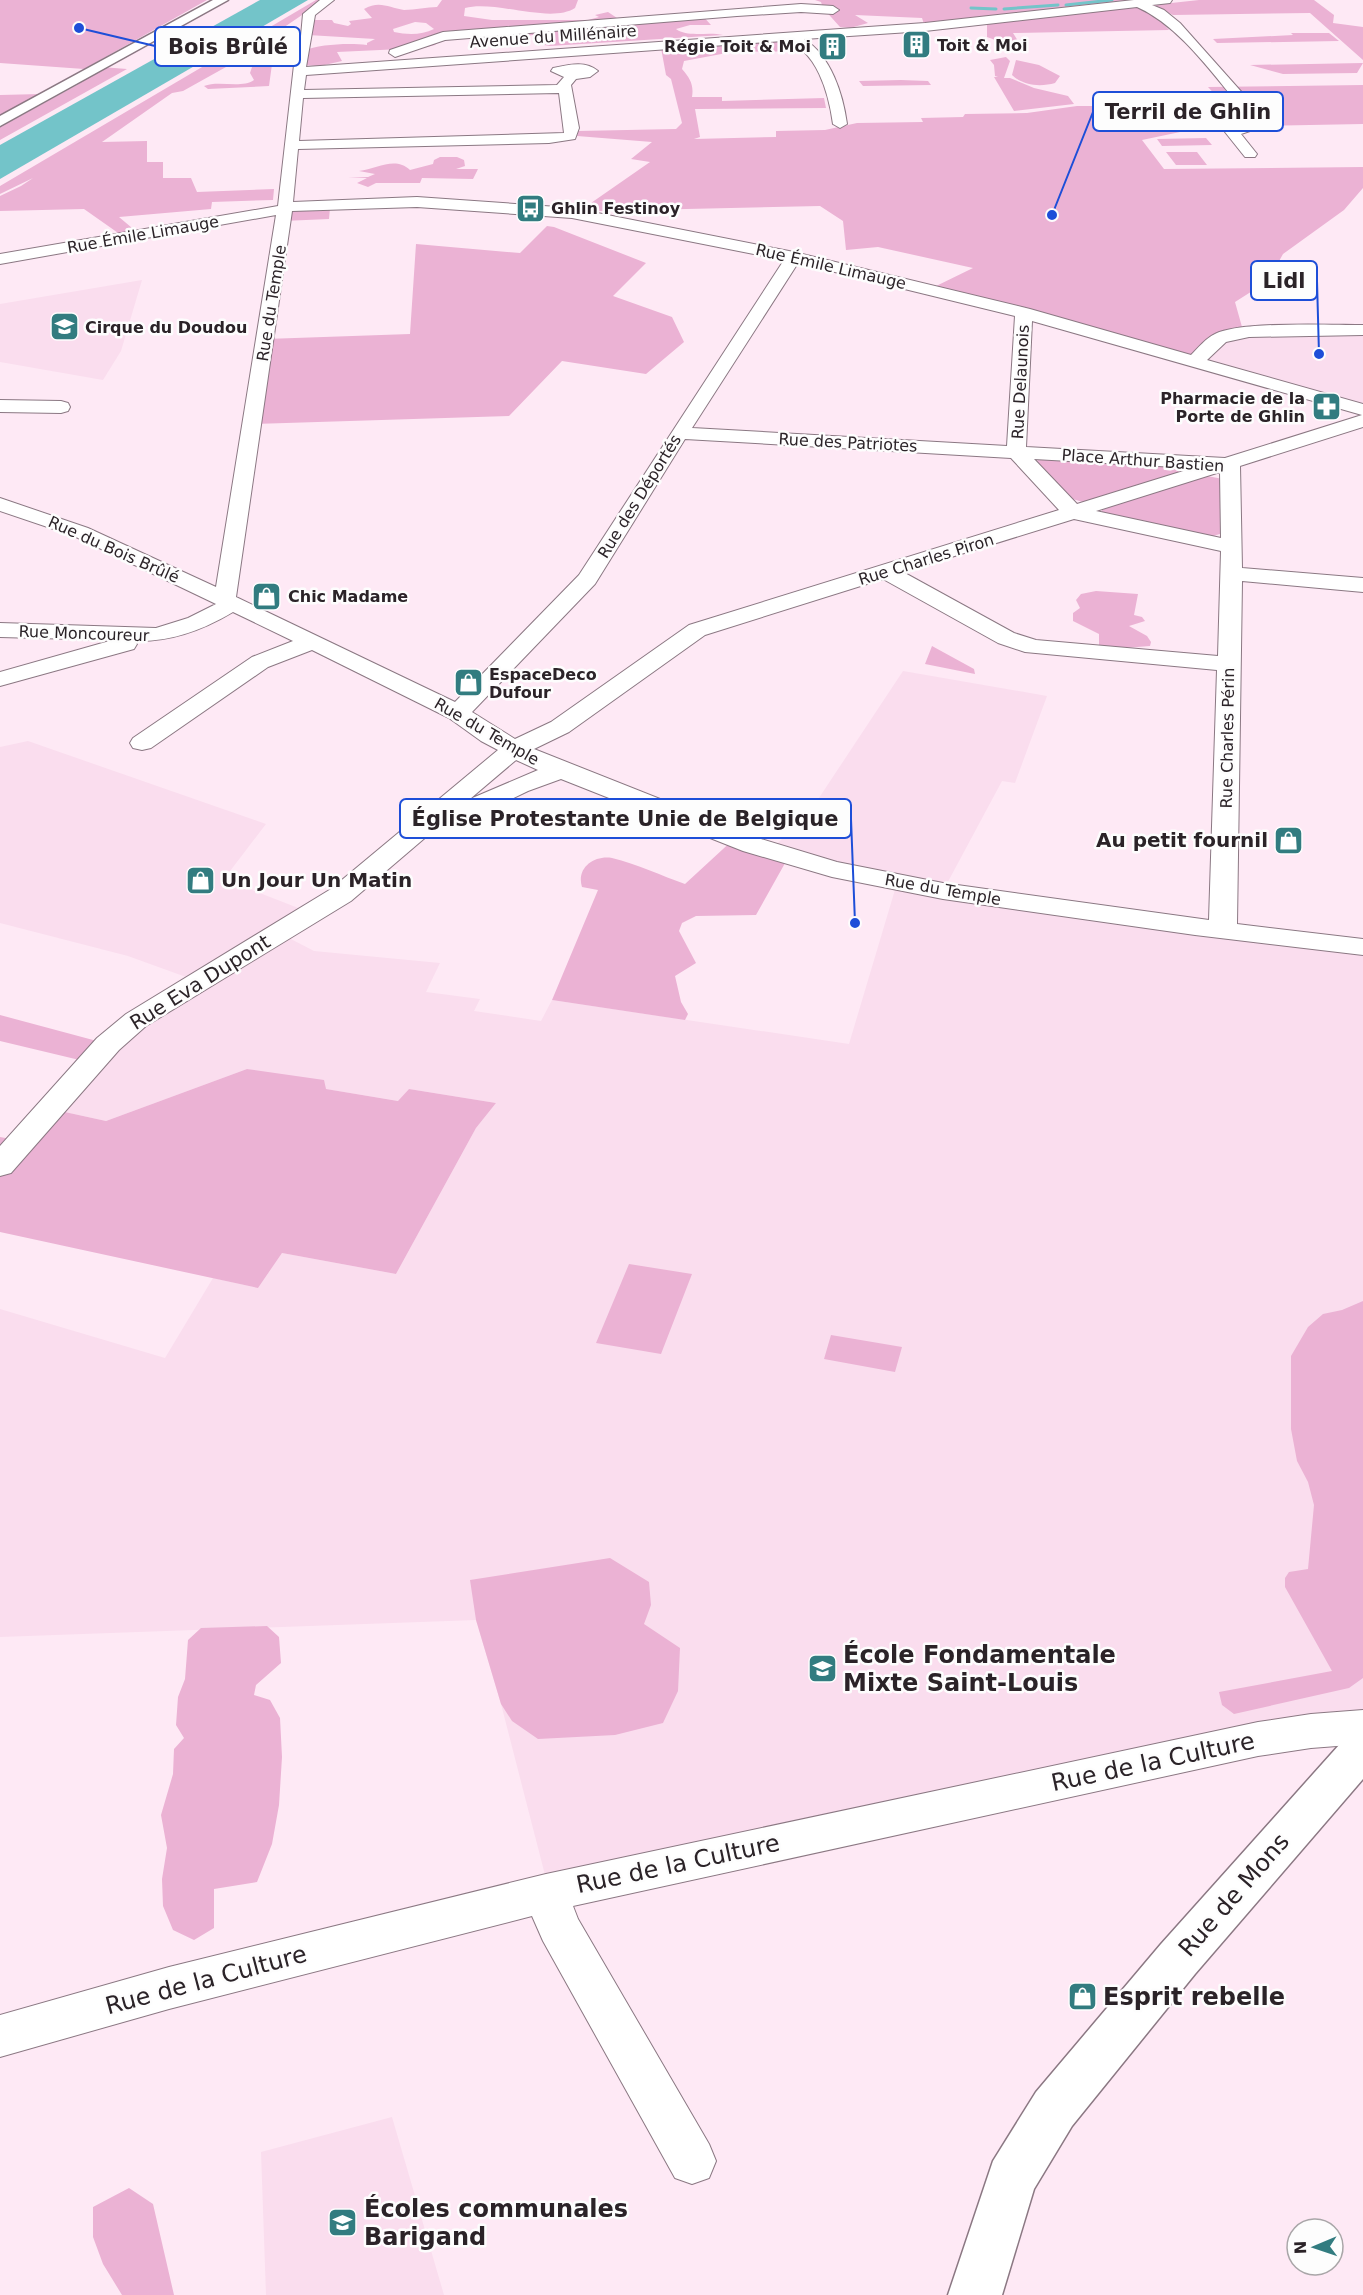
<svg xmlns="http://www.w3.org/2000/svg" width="1363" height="2295" font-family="'DejaVu Sans',sans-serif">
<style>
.built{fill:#faddee}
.green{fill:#ebb2d4;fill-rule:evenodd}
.water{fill:#73c4c9}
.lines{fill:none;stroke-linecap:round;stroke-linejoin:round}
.stream{stroke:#73c4c9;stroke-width:3}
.minor-casing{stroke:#8b7883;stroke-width:2}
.major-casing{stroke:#8b7883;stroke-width:3}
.minor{fill:#fff;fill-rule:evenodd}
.major{fill:#fff;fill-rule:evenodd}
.labels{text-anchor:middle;stroke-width:5;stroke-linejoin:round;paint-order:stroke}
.far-street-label{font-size:16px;fill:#2b2328;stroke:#fdfdfd}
.far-poi-label{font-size:16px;font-weight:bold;fill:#2b2328;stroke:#fdfdfd;text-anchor:start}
.poi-label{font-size:20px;font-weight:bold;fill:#2b2328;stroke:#fdfdfd;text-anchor:end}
.street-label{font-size:20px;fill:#2b2328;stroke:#fdfdfd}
.near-poi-label{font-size:24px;font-weight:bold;fill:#2b2328;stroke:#fdfdfd;text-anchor:start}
.near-street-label{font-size:24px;fill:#2b2328;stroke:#fdfdfd}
.leader{fill:none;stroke:#1d4ed8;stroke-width:2}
.callout-dot{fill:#1d4ed8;stroke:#fdfdfd;stroke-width:2}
.callout{fill:#fdfdfd;stroke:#1d4ed8;stroke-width:2}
.callout-label{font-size:21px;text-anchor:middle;font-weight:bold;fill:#2b2328}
</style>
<rect width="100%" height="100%" fill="#fee9f5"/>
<path class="built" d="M142,280L121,351L103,380L0,362V304Z
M1363,330V410L1194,362L1220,338Z
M903,671L1047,696L1015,783L1002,781L943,891L1363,947V1727L545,1875L501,1704L476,1620L0,1637V1309L165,1358L213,1278L258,1288L282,1253L396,1274L476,1128L496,1103L409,1089L399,1101L325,1089L247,1069L106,1121L51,1109L197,981L128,956L0,923V747L28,741L266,824L224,879L311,913L287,937L314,951L440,963L426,992L480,999L474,1011L541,1021L552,1000L849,1044L897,883L770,850L807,816Z
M392,2117L444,2295H266L261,2152Z"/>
<path class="green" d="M0,0H207L84,69L0,63Z
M316,0H324L280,30L273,57L269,86L208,89L204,86C219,80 241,89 254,80L250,73L252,67H226L183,91L172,93L102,142L147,141V162H163V178H191L197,192L274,189L273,200L212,202L211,209L119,217L138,233L121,235L84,209L0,211V196L21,186L33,178L0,194V186Z
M442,0H578L575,8C550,24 496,0 465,8L464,16L492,20H588L599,17L595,15L608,12L620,20L701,14L711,25H690L676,29C688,38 708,31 723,35L550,46L538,44L535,41L546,38L539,34L526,36L508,33L443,36L435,45L423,48L337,52L342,61L320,66L300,65L303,51C320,44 349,43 367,45V43L375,39L308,35L314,20H332L334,23L348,26L351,24L349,21L372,18L364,9C380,0 389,8 404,10C415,10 427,7 437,7ZM415,22L426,23L434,29C422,35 408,35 394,32L393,29Z
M815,0H1166L925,27L922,18L855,15L868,23L850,28L840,27L823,8L821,2Z
M1199,0H1314L1334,15L1333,23L1363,27V60L1310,13L1173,15L1153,5Z
M1138,7L1155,14L1169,30L1013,33L1018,41H998L987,37V24Z
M1291,33H1329L1339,41L1217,43L1213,39L1293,35Z
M798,39L813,51L732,52L684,61L682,69C690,78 694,85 692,97H722V101L824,98L826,108L695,109L700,137L694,139L776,137V131L825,130L857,123L923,122L921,118L963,117L965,114L1027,113L1077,106H1127L1130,101L1220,100L1208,87L1363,85V124L1204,127L1142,140L1164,169L1363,167V188L1344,210L1283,254L1268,281L1235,302L1242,327L1249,332L1237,333L1194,362L930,289L973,268L878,247L846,250L843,221L820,206L597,211L590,208L591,203L650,162L631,159L652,142L577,136L578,131L676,129L682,123L671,79L666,75L661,48Z
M1006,57L1010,61L1004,78H1010L1034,88L1068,96L1074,104L1014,111L994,77H998L995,76L994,65L990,60Z
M1016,60L1039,65L1060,76L1055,83C1041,87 1023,86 1012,75Z
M1363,63L1357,73L1283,74L1250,65Z
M101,67L127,69L0,140V127L77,85Z
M901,80L928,81L931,85L863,86L859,81Z
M41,94L0,117V95Z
M1206,138L1212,145L1162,146L1157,139Z
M1166,152H1197L1207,165H1176Z
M440,157H457L464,160L465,166L456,169H478L473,179L422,178L420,183H376L368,187L357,183L367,178L348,177H368L375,174L359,171C377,169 395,156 410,170L433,164L434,160Z
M285,207L330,208L329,219L283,221Z
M547,226L554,227L646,263L613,296L672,317L684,342L646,374L562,361L509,416L252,424L266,339L410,334L416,244L520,253Z
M1040,458L1193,468L1192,471L1083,502L1069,498L1036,462Z
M1207,476L1223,479V533L1210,537L1102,513V510L1112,506Z
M1096,591L1138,594L1134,615L1142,617L1145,621L1129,626L1147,636L1151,642L1150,646L1112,649L1099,645V634L1073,621V613L1080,608L1076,600L1081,594Z
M932,646L974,669L975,674L925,664Z
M735,838L789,856L756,915L696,916L682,923L679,931L696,963L675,976L681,1002L688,1014L685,1020L552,1000L598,890L582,887C576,868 594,855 612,858C637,864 662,876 685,884Z
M0,1015L108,1044L92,1063L0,1041Z
M247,1069L324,1080L326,1089L398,1101L409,1089L496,1103L476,1128L396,1274L282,1253L258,1288L0,1232V1137L22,1141L51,1109L106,1121Z
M629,1264L692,1274L661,1354L596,1343Z
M1363,1301V1678L1349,1688L1234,1714L1222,1705L1219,1692L1332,1671L1285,1587V1578L1289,1572L1308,1569L1314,1505L1308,1482L1297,1461L1291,1429V1356L1308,1327L1323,1314L1342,1310Z
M831,1335L902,1347L895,1372L824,1359Z
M610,1558L649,1582L651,1605L644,1624L680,1648L678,1691L663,1723L615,1735L538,1739L512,1721L501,1704L476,1620L470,1580Z
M267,1626L279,1637L281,1663L256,1685L254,1695L270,1700L280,1718L282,1757L279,1805L272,1844L257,1882L214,1889V1928L194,1940L173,1930L163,1906L162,1879L167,1848L161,1815L173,1774L174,1749L184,1738L176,1725L178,1697L185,1679L188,1640L201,1628Z
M129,2188L153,2204L174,2295H122L103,2264L93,2237V2207Z"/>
<path class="water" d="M260,0H308L0,179V145Z"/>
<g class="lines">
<path class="stream" d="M1066,5L1112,0
M971,8L996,9
M1004,9L1058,5"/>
<defs>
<path id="minor" d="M320,0H334L315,15L306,67L925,23L1134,0H1172L1170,3L1152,5L1164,10L1180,23L1262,115L1264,124L1262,127L1241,134L1257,154L1255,157H1245L1225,132L1227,129L1250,122L1248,116C1216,79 1182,27 1137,7L925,31L804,39C831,56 843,94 847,124L840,128L833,124C829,95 817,47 783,41L306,75L304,90L557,85L564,77L551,71L553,68C568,65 585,60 598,71L590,77L576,79L571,85L579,128L575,139L549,143L298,149L293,202L417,197L572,208L794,252L1030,309L1191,355C1198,348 1206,338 1215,334C1240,321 1331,325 1363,325V335L1249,337L1226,342L1207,360L1363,404V427L1240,466L1242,568L1363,578V592L1242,581L1237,924L1363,939V955L1195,935L943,899L832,877L743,851L561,779L528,791L458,825L449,828L440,825L351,901L146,1026L119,1050L11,1173L0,1176V1146L97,1038L126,1014L331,889L498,750L481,741L449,718L312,650L268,667L151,748L142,750L133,748L130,743L133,738L252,657L293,641L233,612C203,630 171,642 135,641L137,644L134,649L0,686V672L113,640L0,637V623L156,628L188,618L216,604L74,536L0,511V498L88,528L216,587L276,215L0,264V254L278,206L294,65L301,36L303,14ZM559,93L564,133L299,141L303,98ZM417,207L572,218L784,260L579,575L455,702L236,597L292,211ZM798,263L1015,316L1007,446L692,428ZM1032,321L1362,415L1225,458L1026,447ZM685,439L1011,458L1059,510L689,625L551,722L515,739L472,712L595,584ZM1034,459L1193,468L1077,504ZM1220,472L1221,538L1096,511ZM1074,519L1221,551L1218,656L1036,640L1014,633L903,572ZM883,579L998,643L1025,652L1217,670L1209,920L943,883L837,862L761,839L534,749L569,732L705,635ZM516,760L538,770L470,799Z
M801,4L833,6L839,10L833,14L801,12L737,16L445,40L395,57L389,53L390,50L443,32Z
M0,400L61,401L68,403L70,407L68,411L61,413L0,412Z
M1363,1710V1744L1311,1748L1258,1756L573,1906L578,1919L709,2144L716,2161L709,2178L692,2184L675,2178L543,1941L532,1916L169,2009L0,2057V2015L169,1967L546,1874L1258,1722L1311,1714Z"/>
<path id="major" d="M213,0H228L0,126V116Z
M1363,1730V1779L1195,1974L1072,2126L1034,2189L1002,2295H948L993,2161L1036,2092L1161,1944L1348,1735Z"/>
</defs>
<use href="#minor" class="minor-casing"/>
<use href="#major" class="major-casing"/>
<use href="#minor" class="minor"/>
<use href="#major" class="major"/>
</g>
<defs>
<symbol id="building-square" viewBox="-11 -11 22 22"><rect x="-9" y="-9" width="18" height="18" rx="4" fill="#327c80" stroke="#fdfdfd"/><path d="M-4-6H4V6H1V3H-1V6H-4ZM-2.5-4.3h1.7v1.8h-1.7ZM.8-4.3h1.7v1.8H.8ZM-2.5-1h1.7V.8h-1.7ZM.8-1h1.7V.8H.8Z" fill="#fff"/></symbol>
<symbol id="bus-square" viewBox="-11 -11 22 22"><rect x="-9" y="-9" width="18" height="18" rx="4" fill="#327c80" stroke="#fdfdfd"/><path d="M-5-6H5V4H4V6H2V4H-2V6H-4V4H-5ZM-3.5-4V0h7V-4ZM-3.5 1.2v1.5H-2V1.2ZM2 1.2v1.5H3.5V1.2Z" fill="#fff"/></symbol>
<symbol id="school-square" viewBox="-11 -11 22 22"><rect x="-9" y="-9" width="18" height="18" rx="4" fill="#327c80" stroke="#fdfdfd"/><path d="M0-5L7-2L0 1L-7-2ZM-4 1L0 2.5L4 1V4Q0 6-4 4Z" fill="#fff"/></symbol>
<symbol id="pharmacy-square" viewBox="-11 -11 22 22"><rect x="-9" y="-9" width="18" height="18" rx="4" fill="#327c80" stroke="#fdfdfd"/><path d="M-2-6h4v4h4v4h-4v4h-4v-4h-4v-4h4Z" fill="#fff"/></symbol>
<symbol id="shop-square" viewBox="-11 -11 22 22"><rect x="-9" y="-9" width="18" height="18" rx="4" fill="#327c80" stroke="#fdfdfd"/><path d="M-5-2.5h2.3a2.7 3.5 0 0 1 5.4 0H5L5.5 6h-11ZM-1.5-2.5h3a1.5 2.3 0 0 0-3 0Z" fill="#fff"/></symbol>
</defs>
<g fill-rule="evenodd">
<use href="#building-square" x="900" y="28" width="33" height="33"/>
<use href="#building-square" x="816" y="30" width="33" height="33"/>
<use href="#bus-square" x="514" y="192" width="33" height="33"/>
<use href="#school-square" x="48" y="310" width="33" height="33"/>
<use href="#pharmacy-square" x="1310" y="390" width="33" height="33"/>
<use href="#shop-square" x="250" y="580" width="33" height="33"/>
<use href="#shop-square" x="452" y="666" width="33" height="33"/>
<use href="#shop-square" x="1272" y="824" width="33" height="33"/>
<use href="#shop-square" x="184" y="864" width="33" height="33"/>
<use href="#school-square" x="806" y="1652" width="33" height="33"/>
<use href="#shop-square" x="1066" y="1980" width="33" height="33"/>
<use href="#school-square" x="326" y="2206" width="33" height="33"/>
</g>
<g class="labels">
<g class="far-street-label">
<text transform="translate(553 36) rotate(-4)" y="6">Avenue du Millénaire</text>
<text transform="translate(143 234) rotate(-10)" y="6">Rue Émile Limauge</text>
<text transform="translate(831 266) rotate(13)" y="6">Rue Émile Limauge</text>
<text transform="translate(271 303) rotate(-81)" y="6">Rue du Temple</text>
<text transform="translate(1020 382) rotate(-87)" y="6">Rue Delaunois</text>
<text transform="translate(848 442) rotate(3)" y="6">Rue des Patriotes</text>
<text transform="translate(1143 460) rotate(4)" y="6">Place Arthur Bastien</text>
<text transform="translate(639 496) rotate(-58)" y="6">Rue des Déportés</text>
<text transform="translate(114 549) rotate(24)" y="6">Rue du Bois Brûlé</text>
<text transform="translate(926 559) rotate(-17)" y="6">Rue Charles Piron</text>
<text transform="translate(84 633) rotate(2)" y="6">Rue Moncoureur</text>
<text transform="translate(487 731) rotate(30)" y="6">Rue du Temple</text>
<text transform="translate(1227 738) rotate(-89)" y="6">Rue Charles Périn</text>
<text transform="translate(943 889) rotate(10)" y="6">Rue du Temple</text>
</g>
<g class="far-poi-label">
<text x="937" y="51">Toit &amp; Moi</text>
<text x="811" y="52" text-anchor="end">Régie Toit &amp; Moi</text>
<text x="551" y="214">Ghlin Festinoy</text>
<text x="85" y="333">Cirque du Doudou</text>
<text x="1305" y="404" text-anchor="end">Pharmacie de la<tspan x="1305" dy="18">Porte de Ghlin</tspan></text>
<text x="288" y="602">Chic Madame</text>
<text x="489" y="680">EspaceDeco<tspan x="489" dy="18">Dufour</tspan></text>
</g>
<g class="poi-label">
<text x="1268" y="847">Au petit fournil</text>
<text x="221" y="887" text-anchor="start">Un Jour Un Matin</text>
</g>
<g class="street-label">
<text transform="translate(200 982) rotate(-32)" y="7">Rue Eva Dupont</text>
</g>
<g class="near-poi-label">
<text x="843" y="1663">École Fondamentale<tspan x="843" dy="28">Mixte Saint-Louis</tspan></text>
<text x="1103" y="2005">Esprit rebelle</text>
<text x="364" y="2217">Écoles communales<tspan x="364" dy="28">Barigand</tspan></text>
</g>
<g class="near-street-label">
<text transform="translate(1153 1762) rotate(-12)" y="8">Rue de la Culture</text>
<text transform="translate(678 1864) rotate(-12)" y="8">Rue de la Culture</text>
<text transform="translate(1234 1895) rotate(-49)" y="8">Rue de Mons</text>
<text transform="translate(206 1980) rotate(-15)" y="8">Rue de la Culture</text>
</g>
</g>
<path class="leader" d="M79 28L155 46M1052 215L1093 112M1319 354L1317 281M855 923L851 819"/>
<g class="callout-dot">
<circle cx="79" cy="28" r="6"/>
<circle cx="1052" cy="215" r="6"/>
<circle cx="1319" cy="354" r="6"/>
<circle cx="855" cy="923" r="6"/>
</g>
<g class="callout">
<rect x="155" y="27" width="145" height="39" rx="6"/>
<rect x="1093" y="92" width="190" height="39" rx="6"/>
<rect x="1251" y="261" width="66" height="39" rx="6"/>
<rect x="400" y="799" width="451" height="39" rx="6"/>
</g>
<g class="callout-label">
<text x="228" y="54">Bois Brûlé</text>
<text x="1188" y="119">Terril de Ghlin</text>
<text x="1284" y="288">Lidl</text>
<text x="625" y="826">Église Protestante Unie de Belgique</text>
</g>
<g transform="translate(1315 2247) rotate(268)"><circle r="28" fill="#fdfdfd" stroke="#a9a6a8" stroke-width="1.5"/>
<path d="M0-4.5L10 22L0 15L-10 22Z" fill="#327c80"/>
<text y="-9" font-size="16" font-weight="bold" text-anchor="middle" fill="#2b2328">N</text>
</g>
</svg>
